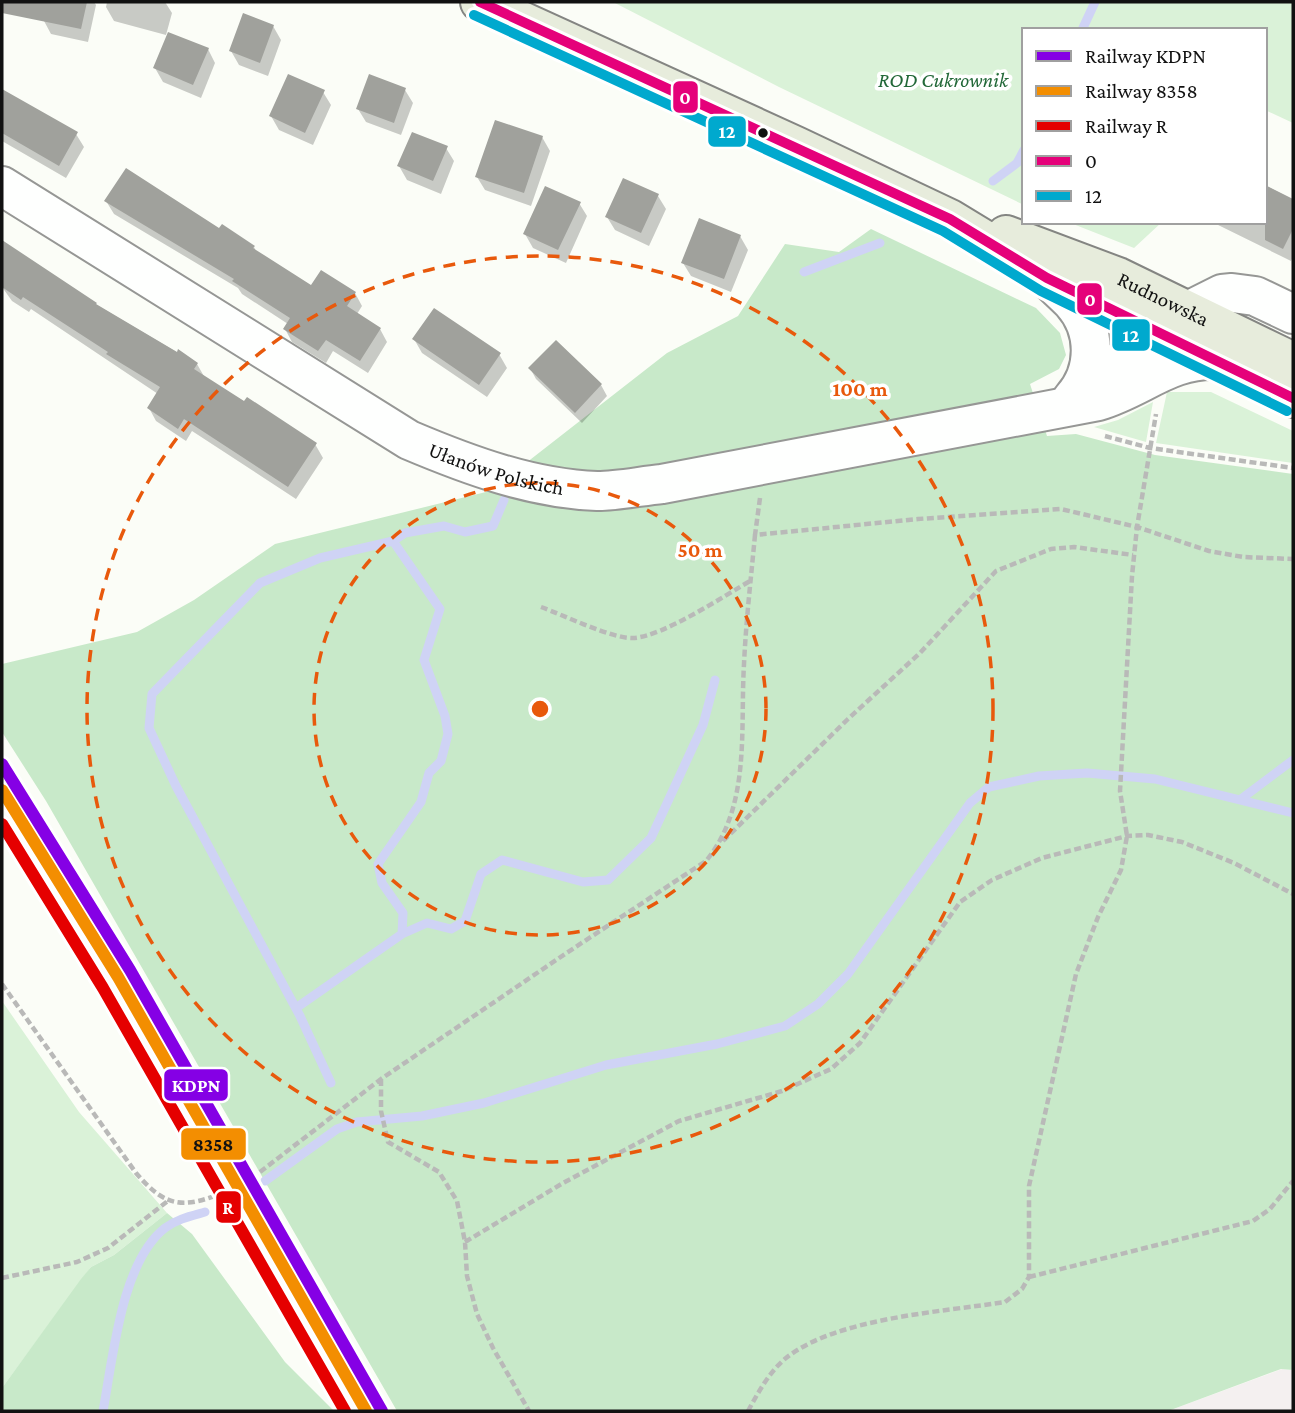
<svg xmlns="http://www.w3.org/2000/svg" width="1295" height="1413" font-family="'Crimson Pro',serif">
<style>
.industrial{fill:#f4f0f0}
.green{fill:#daf2d8}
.forest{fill:#c8e9c9}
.shadow{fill:#0003}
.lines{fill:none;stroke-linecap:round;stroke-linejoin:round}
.stream{stroke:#cfd3f5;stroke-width:9}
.building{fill:#a0a19c}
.minor-casing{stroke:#969795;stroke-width:42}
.major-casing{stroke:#848582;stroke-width:42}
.path{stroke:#b9b9b8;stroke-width:4.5;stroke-dasharray:7 3.5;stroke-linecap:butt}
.minor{stroke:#fefffe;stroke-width:38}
.major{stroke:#e7ecdc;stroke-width:38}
.bus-1-casing{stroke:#fff;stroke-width:16}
.bus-2-casing{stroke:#fff;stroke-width:16}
.bus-1{stroke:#e5017a;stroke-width:10}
.bus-2{stroke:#00a9ce;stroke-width:10}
.rail-1-casing{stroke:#fff;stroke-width:18}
.rail-2-casing{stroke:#fff;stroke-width:18}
.rail-3-casing{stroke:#fff;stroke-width:18}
.rail-1{stroke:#8500e5;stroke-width:12}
.rail-2{stroke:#f38e01;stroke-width:12}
.rail-3{stroke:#e50000;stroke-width:12}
.ring{fill:none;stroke:#e8590c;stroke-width:3.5;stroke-dasharray:12 9}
.bus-dot{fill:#111;stroke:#fff;stroke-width:2.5}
.labels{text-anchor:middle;stroke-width:7;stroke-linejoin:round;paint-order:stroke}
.park-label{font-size:21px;font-style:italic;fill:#226838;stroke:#fff}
.street-label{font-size:21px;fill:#111;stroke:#fff}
.centre{fill:#e8590c;stroke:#fff;stroke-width:3.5}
.ring-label{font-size:21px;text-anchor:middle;font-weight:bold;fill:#e8590c;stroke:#fff;stroke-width:7;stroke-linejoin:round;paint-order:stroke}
.line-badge{stroke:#fff;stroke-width:2.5}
.badge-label{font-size:19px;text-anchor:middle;font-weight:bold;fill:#fff}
.pale-badge-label{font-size:19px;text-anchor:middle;font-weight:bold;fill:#111}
</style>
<rect width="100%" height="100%" fill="#fbfdf7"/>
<path class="industrial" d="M1282,1369L1293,1370V1411H1168Z"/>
<path class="green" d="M613,2H1293V123L1265,110V30H1024V205L779,87Z
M1068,222H1162L1134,248Z
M1167,392H1211L1293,431V463L1156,443Z
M1153,402L1146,442L1094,427L1118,420Z
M2,1001L79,1112L167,1213L114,1255L91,1267L2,1388Z"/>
<path class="forest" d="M871,229L1036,308L1060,333L1066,355L1059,369L1030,384L1047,436L1076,434L1155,455L1293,474V1370L1281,1369L1168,1411H397L46,801L2,732V664L137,632L194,600L275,544L490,491L667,353L738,316L785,244L839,252Z
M167,1213L192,1234L285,1362L334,1411H2V1388L81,1279L91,1267L114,1255Z"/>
<path class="shadow" d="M47,2H94L96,5L88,42L51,34L44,21Z
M107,2H165L172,13L166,35L114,21L106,7Z
M273,26L281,40L268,76L239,65L231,51Z
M208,49L215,63L201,98L163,82L155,68Z
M405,90L413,103L401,135L366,122L358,109Z
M323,92L331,105L313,145L279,130L271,116Z
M8,95L76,134L84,147L66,178L2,141V106Z
M542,137L550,151L531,206L485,190L477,177Z
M446,148L454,161L441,194L407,180L399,166Z
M1265,185L1293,200V257L1291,261L1212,222H1265Z
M658,196L666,209L649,246L615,230L607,217Z
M106,201L220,231L254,247L257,253L311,288L355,293L362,306L357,314L380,329L387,342L368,373L333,351L326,363L292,342L285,329L288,324L242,294L238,288L114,214Z
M579,203L587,216L566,263L533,248L525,234Z
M740,236L748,250L731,292L691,276L683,263Z
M2,243L95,304L197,364L205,378L315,444L323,458L296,499L192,431L186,441L156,421L149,408L158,394L31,309L29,312L12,301L2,287Z
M414,339L499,354L507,368L487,397L422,353Z
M530,368L601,385L607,396L582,423L536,379Z"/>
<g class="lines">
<path class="stream" d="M1082,30L1095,2
M993,181L1017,163L1024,150
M804,272L880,243
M1241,799L1293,760
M402,934L427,923L451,929L465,921L481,874L502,860L583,882L608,880L651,838L703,725L715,680
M296,1008L402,934L403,913L382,883L378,864L421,802L429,773L441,761L448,734L445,716L424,660L440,609L393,541
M331,1083L300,1016L176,786L149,728L152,694L260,583L320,558L393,541L405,533L444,526L465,532L493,526L504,500
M265,1181L337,1129L357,1122L422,1116L484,1103L606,1065L717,1044L785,1026L818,1004L848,974L970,803L989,787L1039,776L1087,773L1155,779L1293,813
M103,1411C113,1359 121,1262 165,1228C177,1219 191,1216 205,1212"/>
</g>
<path class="building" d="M3,2H87L81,29L2,13Z
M243,13L274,25L260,63L229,51Z
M168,32L209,48L193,85L153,68Z
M288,74L325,90L305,133L269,116Z
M369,74L406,88L394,123L356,109Z
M2,89L78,132L59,166L2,133Z
M495,120L543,136L524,193L475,177Z
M412,132L448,146L433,181L397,166Z
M126,168L219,228L222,224L255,246L253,248L311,285L321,270L356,292L347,306L381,328L360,361L326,340L318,351L283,329L290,318L232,281L234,279L104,201Z
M623,178L659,194L641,233L605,217Z
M1265,185L1293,199V229L1283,249L1265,240Z
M545,186L581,202L558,250L523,234Z
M699,218L741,235L724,279L681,263Z
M2,240L97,303L96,304L177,352L178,349L198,363L194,369L244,401L247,397L317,443L288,487L184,419L178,429L147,408L160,387L106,354L108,352L23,297L21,300L2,287Z
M434,308L501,353L479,385L412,339Z
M556,340L602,384L575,413L528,368Z"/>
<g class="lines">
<defs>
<g id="minor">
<path id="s1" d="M2,186L409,440C468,465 533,489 597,491C618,491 641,486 662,484L1098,401C1142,388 1169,358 1217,360"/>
<path d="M1047,278C1055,286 1064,294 1072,302C1097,330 1097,371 1072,399"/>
<path d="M1073,402L1135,348L1188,311L1222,294L1232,293L1255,296L1293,314"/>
</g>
<g id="major">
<path d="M480,2L796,146L950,219L1047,278L1293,398"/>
<path id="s2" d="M1006,235L1118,277L1293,362"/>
</g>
</defs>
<use href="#minor" class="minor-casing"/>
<use href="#major" class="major-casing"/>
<path class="path" d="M1105,436L1150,448L1293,468
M760,498L755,535L918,519L1061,509L1137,527L1209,551L1243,557L1293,559
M541,607C563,615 613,639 633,638C662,637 724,596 750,581
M723,841L848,719L920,653L996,571L1051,549L1074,547L1133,555
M2,984L136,1173C166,1208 183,1209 225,1192
M381,1079V1111L388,1142L439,1172L457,1201L465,1242L467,1276L477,1314L493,1348L529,1411
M260,1172L381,1079L565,954L706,861C751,806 740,731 744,664C746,621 751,578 755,535
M465,1242L563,1183L679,1121L782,1091L831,1069L860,1043L960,902L992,880L1042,858L1127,836L1148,835L1182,842L1234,863L1293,894
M1029,1277L1253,1221L1270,1209L1293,1181
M2,1278L77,1262L108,1248L169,1200
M748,1411C758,1393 769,1372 786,1358C836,1318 941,1312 1005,1302L1022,1289L1029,1277V1186L1076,974L1098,917L1121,870L1127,836L1120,791L1132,576L1137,527L1156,414"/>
<use href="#minor" class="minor"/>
<use href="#major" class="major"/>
<defs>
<path id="bus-1" d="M480,2L950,219L1047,278L1293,398"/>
<path id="bus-2" d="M474,15L943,231L1041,291L1287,411"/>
</defs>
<use href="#bus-1" class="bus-1-casing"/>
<use href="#bus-2" class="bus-2-casing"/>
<use href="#bus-1" class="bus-1"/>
<use href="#bus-2" class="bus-2"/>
<defs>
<path id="rail-1" d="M2,764L130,970L382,1411"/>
<path id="rail-2" d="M2,790L118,977L366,1411"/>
<path id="rail-3" d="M2,824L103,988L345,1411"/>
</defs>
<use href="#rail-1" class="rail-1-casing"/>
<use href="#rail-2" class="rail-2-casing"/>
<use href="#rail-3" class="rail-3-casing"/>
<use href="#rail-1" class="rail-1"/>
<use href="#rail-2" class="rail-2"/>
<use href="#rail-3" class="rail-3"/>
</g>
<g class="ring">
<circle cx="540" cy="709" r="226"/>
<circle cx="540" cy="709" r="453"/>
</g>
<circle class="bus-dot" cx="763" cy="133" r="6"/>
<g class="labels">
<g class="park-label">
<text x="943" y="87">ROD Cukrownik</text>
</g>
<g class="street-label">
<text dy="7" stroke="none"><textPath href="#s2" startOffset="170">Rudnowska</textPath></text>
<text dy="7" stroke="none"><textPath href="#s1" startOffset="572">Ułanów Polskich</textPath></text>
</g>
</g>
<circle cx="540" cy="709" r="10" class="centre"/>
<g class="ring-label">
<text x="860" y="396">100 m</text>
<text x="700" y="557">50 m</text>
</g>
<g class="line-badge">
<rect x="672" y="80" width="27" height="34" rx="7" fill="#e5017a"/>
<rect x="707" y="115" width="40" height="33" rx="7" fill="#00a9ce"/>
<rect x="1076" y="282" width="27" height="34" rx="7" fill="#e5017a"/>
<rect x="1111" y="318" width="40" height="34" rx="7" fill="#00a9ce"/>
<rect x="163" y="1068" width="66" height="34" rx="7" fill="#8500e5"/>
<rect x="180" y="1127" width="67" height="34" rx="7" fill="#f38e01"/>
<rect x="215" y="1190" width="27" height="34" rx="7" fill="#e50000"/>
</g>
<g class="badge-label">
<text x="685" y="104">0</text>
<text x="727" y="138">12</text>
<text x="1090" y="306">0</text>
<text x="1131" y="342">12</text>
<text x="196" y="1092">KDPN</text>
<text x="228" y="1214">R</text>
</g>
<g class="pale-badge-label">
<text x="213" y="1151">8358</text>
</g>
<rect width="1295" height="1413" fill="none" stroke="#111111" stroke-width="7"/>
<rect x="1022" y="28" width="245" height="196" fill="#ffffff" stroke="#a0a0a0" stroke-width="2"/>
<rect x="1036" y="51" width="35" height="10" fill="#8500e5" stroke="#a0a0a0" stroke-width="2"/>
<text x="1085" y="63" font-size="21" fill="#111111">Railway KDPN</text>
<rect x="1036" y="86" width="35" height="10" fill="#f38e01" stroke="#a0a0a0" stroke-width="2"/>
<text x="1085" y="98" font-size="21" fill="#111111">Railway 8358</text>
<rect x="1036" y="121" width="35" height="10" fill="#e50000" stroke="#a0a0a0" stroke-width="2"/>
<text x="1085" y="133" font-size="21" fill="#111111">Railway R</text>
<rect x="1036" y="156" width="35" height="10" fill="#e5017a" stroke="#a0a0a0" stroke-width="2"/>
<text x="1085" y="168" font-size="21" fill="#111111">0</text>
<rect x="1036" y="191" width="35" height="10" fill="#00a9ce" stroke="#a0a0a0" stroke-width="2"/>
<text x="1085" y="203" font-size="21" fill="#111111">12</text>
</svg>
